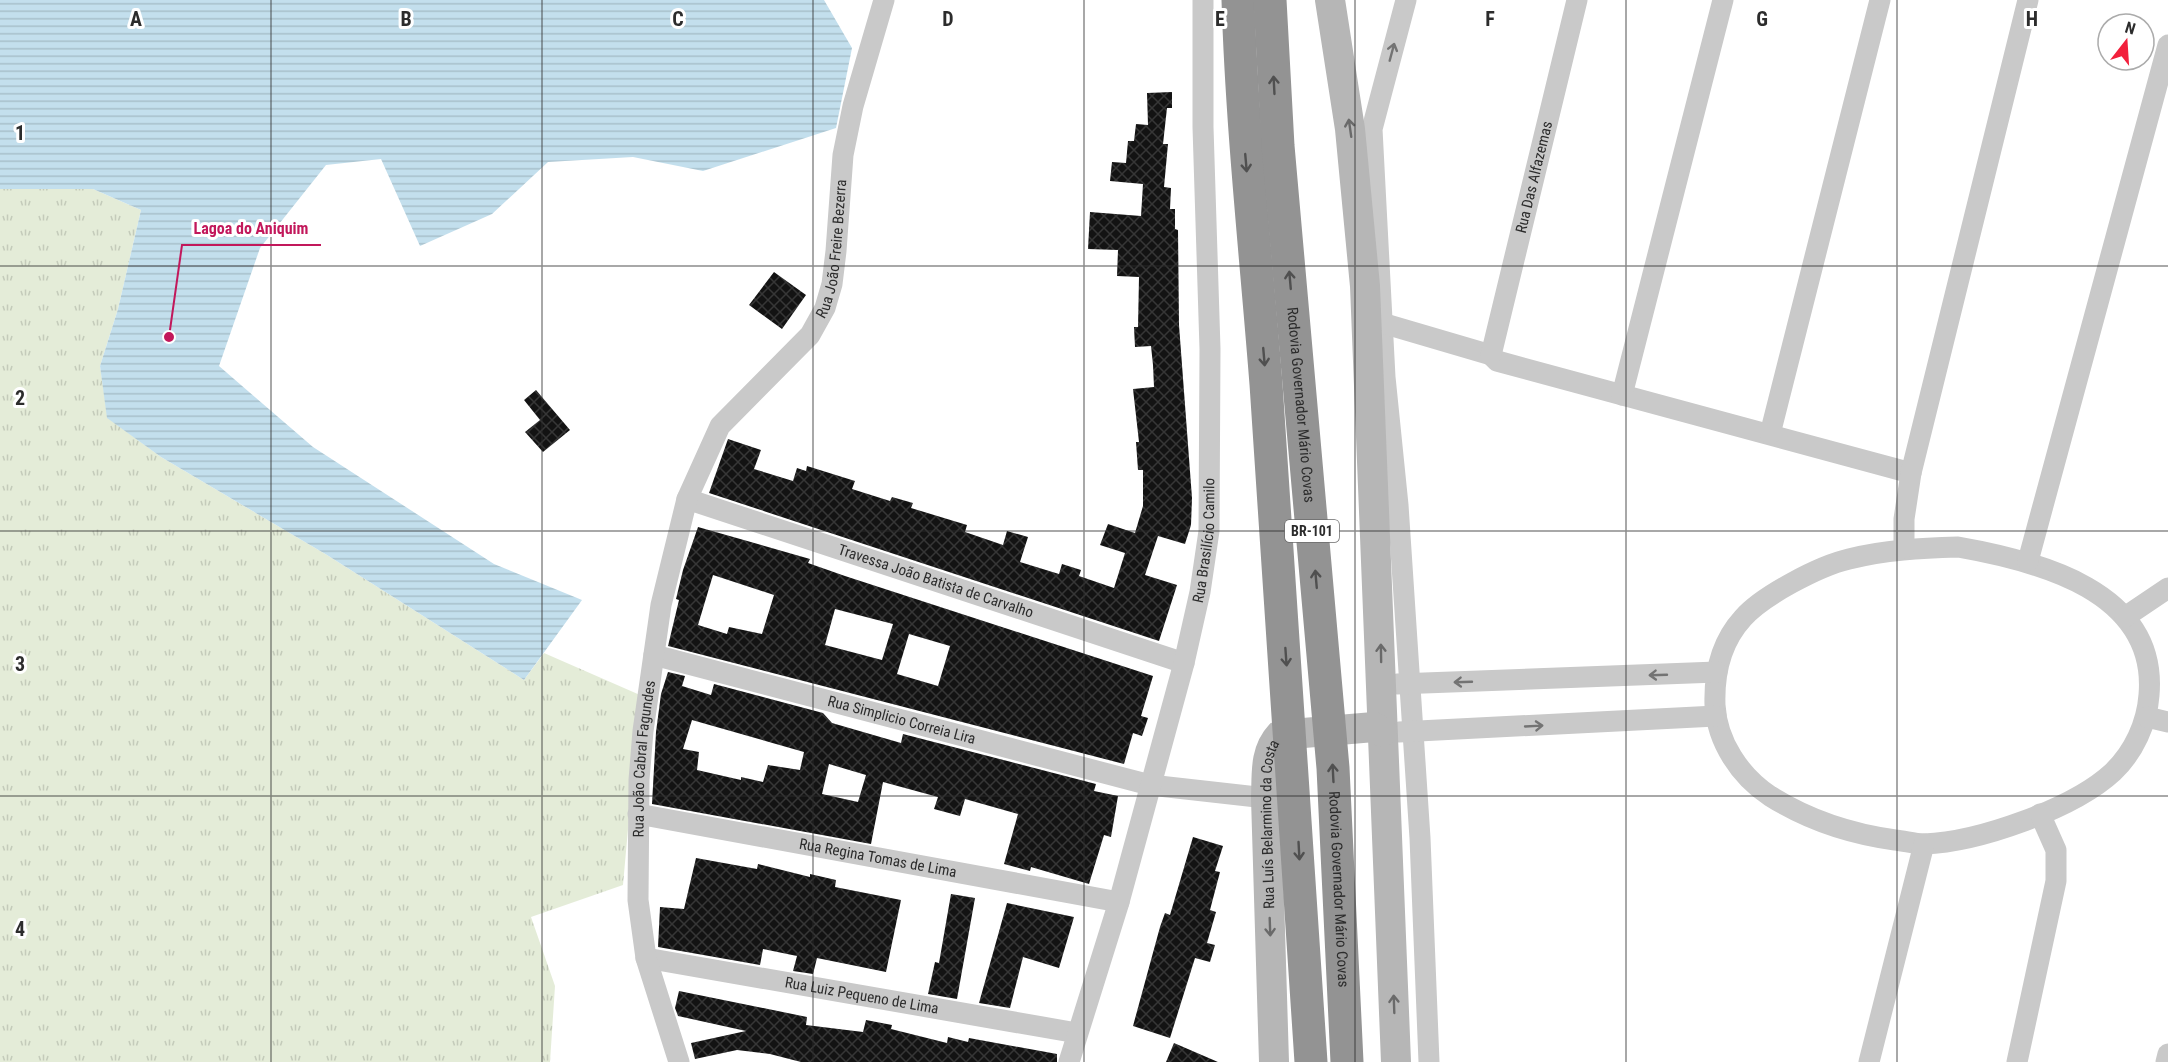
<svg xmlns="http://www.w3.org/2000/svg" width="2168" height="1062" font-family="'Roboto Condensed',sans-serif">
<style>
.grass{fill:url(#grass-tufts)}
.water{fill:url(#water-rules)}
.building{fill:url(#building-cross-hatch);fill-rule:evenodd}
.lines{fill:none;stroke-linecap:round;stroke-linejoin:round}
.street{stroke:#c9c9c9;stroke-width:21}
.secondary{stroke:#b6b6b6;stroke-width:30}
.highway{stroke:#939393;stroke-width:33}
.oneway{stroke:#737373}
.oneway2{stroke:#505050}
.oneway3{stroke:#6a6a6a}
.grid{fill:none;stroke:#2c2c2c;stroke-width:1.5;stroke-opacity:0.55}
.labels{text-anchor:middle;stroke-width:6;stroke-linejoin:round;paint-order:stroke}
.shield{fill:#fff;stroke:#6b6b6b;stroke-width:1.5}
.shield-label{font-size:14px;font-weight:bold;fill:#2c2c2c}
.street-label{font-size:15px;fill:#2c2c2c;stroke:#fff}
.grid-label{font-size:20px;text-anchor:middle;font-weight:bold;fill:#2c2c2c;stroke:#fff;stroke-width:6;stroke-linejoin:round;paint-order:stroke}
.leader{fill:none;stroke:#c2185b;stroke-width:2}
.callout-dot{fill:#c2185b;stroke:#fff;stroke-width:2}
.callout-label{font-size:16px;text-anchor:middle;font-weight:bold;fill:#c2185b;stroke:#fff;stroke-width:6;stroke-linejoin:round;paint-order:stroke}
</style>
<defs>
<pattern id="grass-tufts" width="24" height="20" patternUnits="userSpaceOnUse" patternTransform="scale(1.5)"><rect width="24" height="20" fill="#e4ecd8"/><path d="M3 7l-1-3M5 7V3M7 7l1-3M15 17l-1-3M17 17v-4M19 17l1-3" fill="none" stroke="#c4cbba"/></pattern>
<pattern id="water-rules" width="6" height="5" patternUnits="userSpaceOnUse" patternTransform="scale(1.5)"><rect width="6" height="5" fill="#c3dfed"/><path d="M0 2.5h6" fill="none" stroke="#a8c0cb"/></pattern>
<pattern id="building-cross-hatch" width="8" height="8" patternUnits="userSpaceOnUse" patternTransform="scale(1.5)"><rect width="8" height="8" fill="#131313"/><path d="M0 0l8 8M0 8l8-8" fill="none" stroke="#363636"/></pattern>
</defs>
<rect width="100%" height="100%" fill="#fff"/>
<path class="grass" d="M0,189H93L141,210L118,309L100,366L108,418L161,457L327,555L524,680L544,653L640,695L623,885L531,917L555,986L550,1062H0Z"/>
<path class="water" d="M0,0H824L852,48L836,128L703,171L633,157L548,162L492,214L420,246L381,159L326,165L260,248L219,366L313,447L494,564L582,600L524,680L327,555L161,457L107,418L100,366L118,309L141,210L93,189H0Z"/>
<path class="building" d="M1172,92V108H1167L1163,144H1168L1164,187L1171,188L1170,209H1175V229L1178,230L1179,325L1192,498L1191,525L1185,544L1158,536L1145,575L1177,585L1159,641L709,493L728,439L761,450L754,469L793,481L797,468L806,471L807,466L855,481L852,489L890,501L892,497L913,503L911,508L967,525L965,532L1003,545L1007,531L1028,537L1020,562L1059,574L1062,564L1081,570L1079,576L1114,588L1125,553L1100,545L1108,524L1135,533L1143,506V470H1138L1136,442H1139L1133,389L1154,387L1153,365L1151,346L1135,347L1134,327H1138L1139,277L1117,276L1118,250L1088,249L1090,212L1141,216L1143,184L1110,181L1112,162L1126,163L1128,141H1134L1136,124L1148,125L1147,93Z
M774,272L806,295L782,329L749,305Z
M536,390L570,430L543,452L525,432L540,420L524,400Z
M698,527L810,559L808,563L845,576L1153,676L1141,716L1148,718L1142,736L1133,733L1124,764L668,646L679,600L676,599L683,570ZM713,575L774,595L762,634L729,627L727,634L698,625ZM835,609L893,624L882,660L825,645ZM909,634L950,646L938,686L897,674Z
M668,672L685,676L682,686L711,695L714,684L823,713L832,723L901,743L903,734L1096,784L1094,791L1118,796L1111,837L1104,835L1089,884L1031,867L1030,871L1004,864L1018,814L965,799L960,816L934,809L938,797L883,782L871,844L652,804L656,732L661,694ZM692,720L804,752L800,770L768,765L763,782L741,777V780L697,770L699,752L683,749ZM829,764L866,775L858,802L822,794Z
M1193,837L1223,846L1215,871L1220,872L1210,910L1216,912L1207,943L1215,945L1210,962L1195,958L1170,1038L1133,1026L1160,927L1165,913L1170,915Z
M696,858L757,869L758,864L810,877V874L836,880L835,887L901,900L886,972L817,958L813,974L793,971L797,956L763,949L760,965L658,947L660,907L684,909Z
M951,894L975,898L957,999L928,994L935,962L939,963Z
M1007,903L1074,917L1059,968L1023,957L1010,1008L979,1003Z
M679,991L807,1017L806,1025L863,1032L866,1020L892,1025L891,1029L947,1043L948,1037L968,1042L969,1038L1057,1054V1062H801L770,1054L737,1050L695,1059L691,1043L746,1031L678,1016L675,1008Z
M1174,1043L1218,1062H1166Z"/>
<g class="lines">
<g class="street">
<path d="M1406,0L1372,129L1385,377L1398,505L1420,838L1429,1062"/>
<path d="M1382,323L1491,355L1497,361L1911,473"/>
<path id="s1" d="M1491,355L1577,0"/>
<path d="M1622,395L1723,0"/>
<path d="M1770,434L1880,0"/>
<path id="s2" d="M687,499L1184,663"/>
<path d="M1958,547C2038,561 2158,591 2149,695C2147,723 2134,752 2113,772C2073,809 1978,842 1924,844C1915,844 1905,841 1895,840C1851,834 1808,820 1770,796C1740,776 1717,742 1715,705C1714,674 1721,642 1743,618C1762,596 1819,566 1849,559C1885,550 1921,548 1958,547Z"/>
<path d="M1904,548V519L1911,473L2028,0"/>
<path d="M2028,561L2168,45"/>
<path d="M2125,617L2168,588"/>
<path id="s3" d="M654,655L1150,785L1266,798"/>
<path d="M1397,684L1717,672"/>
<path d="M2147,717L2168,722"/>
<path d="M1399,732L1716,716"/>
<path id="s4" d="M638,814L1119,902"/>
<path id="s5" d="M646,958L1077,1033"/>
<path id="s6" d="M679,1062L646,958L638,900L639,780L643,731L661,605L687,499L720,426L810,335L825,308L832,284L836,251L843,155L853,106L884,0"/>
<path id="s7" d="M1069,1062L1119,902L1184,663L1200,592L1209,531L1210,349L1203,127V0"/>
<path d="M1869,1062L1924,844"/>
<path d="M2017,1062L2056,881V850L2040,814"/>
<path d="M2166,1062L2168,1054"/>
</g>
<g class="secondary">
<path d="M1330,0L1350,129L1365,286L1396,1062"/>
<path id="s8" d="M1274,1062L1266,798C1267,776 1264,752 1280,735L1374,727L1382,732"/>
</g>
<g class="highway">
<path d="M1238,0C1242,129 1256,256 1266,384C1283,610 1298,836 1311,1062"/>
<path id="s9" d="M1270,0L1278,146L1333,768L1347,1062"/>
</g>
</g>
<defs><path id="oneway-shaft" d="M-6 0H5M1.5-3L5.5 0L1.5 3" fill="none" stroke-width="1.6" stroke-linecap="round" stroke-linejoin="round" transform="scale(1.5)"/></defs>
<g class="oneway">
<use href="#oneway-shaft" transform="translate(1392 52) rotate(-75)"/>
<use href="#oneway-shaft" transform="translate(1658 675) rotate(178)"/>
<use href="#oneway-shaft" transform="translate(1463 682) rotate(178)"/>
<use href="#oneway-shaft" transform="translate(1534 726) rotate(-3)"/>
</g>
<g class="oneway2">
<use href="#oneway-shaft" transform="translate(1274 85) rotate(-93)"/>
<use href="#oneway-shaft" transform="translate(1246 163) rotate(85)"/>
<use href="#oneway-shaft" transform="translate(1290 280) rotate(-95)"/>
<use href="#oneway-shaft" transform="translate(1264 357) rotate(85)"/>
<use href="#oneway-shaft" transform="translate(1316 579) rotate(-95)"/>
<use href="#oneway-shaft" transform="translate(1286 657) rotate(86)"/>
<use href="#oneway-shaft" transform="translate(1333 773) rotate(-93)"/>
<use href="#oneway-shaft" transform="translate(1299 851) rotate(87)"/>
</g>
<g class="oneway3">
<use href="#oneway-shaft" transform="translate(1350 128) rotate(-98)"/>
<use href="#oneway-shaft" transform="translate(1381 653) rotate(-91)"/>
<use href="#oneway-shaft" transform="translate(1270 927) rotate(88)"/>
<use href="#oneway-shaft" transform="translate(1394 1004) rotate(-92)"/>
</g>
<path class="grid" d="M271,0V1062M542,0V1062M813,0V1062M1084,0V1062M1355,0V1062M1626,0V1062M1897,0V1062M0,266H2168M0,531H2168M0,796H2168"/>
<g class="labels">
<rect class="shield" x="1285" y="520" width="54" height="22" rx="4.5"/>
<g class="shield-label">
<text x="1312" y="536">BR-101</text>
</g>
<g class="street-label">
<text dy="5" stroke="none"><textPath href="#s1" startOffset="183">Rua Das Alfazemas</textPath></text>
<text dy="5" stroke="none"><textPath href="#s6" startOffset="872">Rua João Freire Bezerra</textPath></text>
<text dy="5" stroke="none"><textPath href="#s9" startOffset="406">Rodovia Governador Mário Covas</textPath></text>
<text dy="5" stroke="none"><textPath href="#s7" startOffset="540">Rua Brasilício Camilo</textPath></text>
<text dy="5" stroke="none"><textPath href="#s2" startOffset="262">Travessa João Batista de Carvalho</textPath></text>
<text dy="5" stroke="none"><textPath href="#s3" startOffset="256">Rua Simplicio Correia Lira</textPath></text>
<text dy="5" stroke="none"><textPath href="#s6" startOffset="309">Rua João Cabral Fagundes</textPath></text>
<text dy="5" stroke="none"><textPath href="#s8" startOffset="238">Rua Luís Belarmino da Costa</textPath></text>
<text dy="5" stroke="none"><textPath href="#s4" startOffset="244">Rua Regina Tomas de Lima</textPath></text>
<text dy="5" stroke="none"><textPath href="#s9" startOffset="892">Rodovia Governador Mário Covas</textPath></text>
<text dy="5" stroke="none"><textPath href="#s5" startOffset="219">Rua Luiz Pequeno de Lima</textPath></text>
</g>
</g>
<g class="grid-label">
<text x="136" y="26">A</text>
<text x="406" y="26">B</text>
<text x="678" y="26">C</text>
<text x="948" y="26">D</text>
<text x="1220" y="26">E</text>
<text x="1490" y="26">F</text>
<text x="1762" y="26">G</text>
<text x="2032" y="26">H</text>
<text x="20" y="140">1</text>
<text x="20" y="405">2</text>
<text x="20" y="671">3</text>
<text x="20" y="936">4</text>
</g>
<path class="leader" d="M169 337L182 245H321"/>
<circle class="callout-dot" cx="169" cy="337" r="6"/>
<g class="callout-label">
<text x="251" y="234">Lagoa do Aniquim</text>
</g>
<g transform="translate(2126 42) rotate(17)"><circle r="28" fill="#ffffff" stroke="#ababab" stroke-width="1.5"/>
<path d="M0-4.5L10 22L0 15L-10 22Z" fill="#f2203c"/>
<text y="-9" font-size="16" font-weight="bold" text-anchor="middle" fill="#2c2c2c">N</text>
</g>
</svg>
